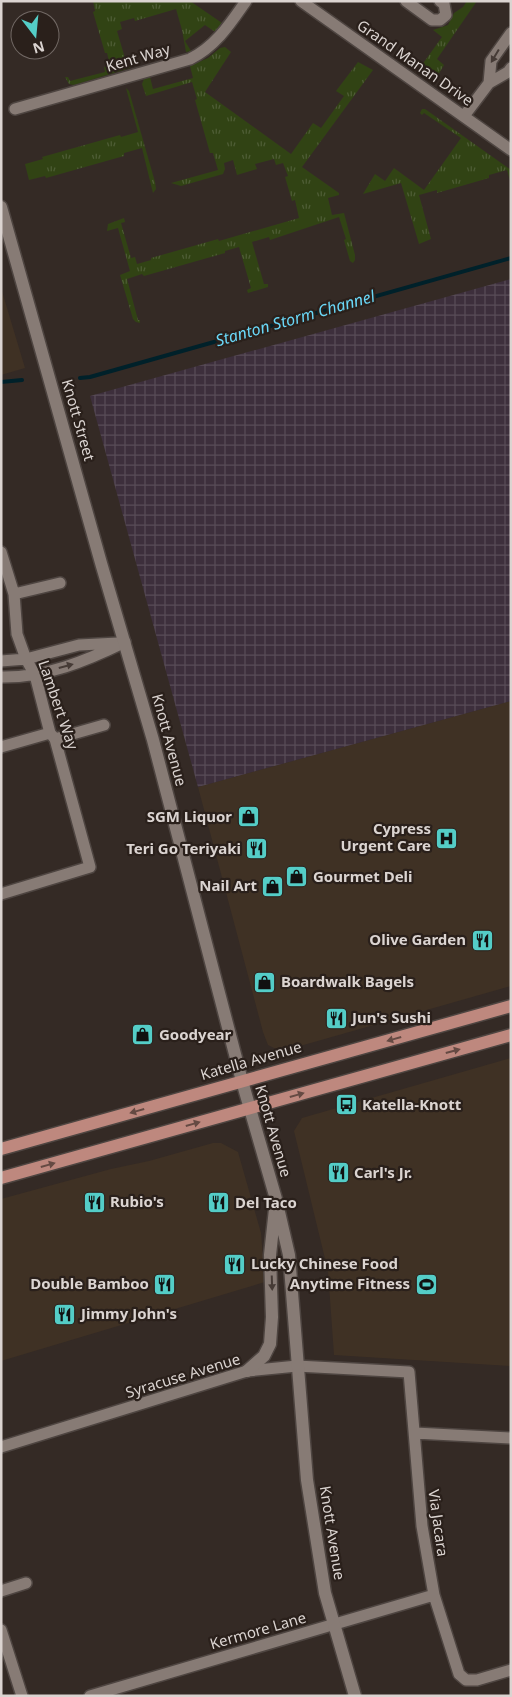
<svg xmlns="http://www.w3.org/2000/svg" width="512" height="1697" font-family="'Noto Sans',sans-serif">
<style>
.commercial{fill:#3f3124}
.industrial{fill:url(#industrial-grid)}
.grass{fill:url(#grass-tufts)}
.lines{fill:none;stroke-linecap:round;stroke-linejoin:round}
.stream{stroke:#00212a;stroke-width:4}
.minor-casing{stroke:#4e4541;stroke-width:14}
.secondary-casing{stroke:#4e4541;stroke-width:15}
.primary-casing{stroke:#4e4541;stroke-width:15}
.minor{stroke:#877b75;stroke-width:11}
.secondary{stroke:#877b75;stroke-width:12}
.primary{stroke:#be887e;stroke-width:12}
.oneway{fill:#463b36}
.oneway2{fill:#654a43}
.labels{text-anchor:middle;stroke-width:4.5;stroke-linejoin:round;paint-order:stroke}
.street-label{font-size:15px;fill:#dbd4d1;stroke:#2a201b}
.poi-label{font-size:15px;font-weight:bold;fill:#dbd4d1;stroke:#2a201b;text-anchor:start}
.water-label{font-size:16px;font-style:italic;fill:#6ad8f8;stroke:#2a201b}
</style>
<defs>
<pattern id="industrial-grid" width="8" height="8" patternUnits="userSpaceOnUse" patternTransform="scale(1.25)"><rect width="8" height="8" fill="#3d2f3c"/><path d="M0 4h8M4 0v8" fill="none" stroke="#584c57"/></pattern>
<pattern id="grass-tufts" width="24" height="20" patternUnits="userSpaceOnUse" patternTransform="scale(1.25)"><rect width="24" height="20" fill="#314314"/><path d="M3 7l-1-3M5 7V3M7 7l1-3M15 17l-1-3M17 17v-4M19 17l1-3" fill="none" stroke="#4e5d35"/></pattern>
</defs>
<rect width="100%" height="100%" fill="#342a25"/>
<path class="commercial" d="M1,288L25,368L1,375Z
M511,701V986L286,1050L276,1049L268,1045L263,1032L198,787Z
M511,1058V1366L334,1355L328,1271L294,1131L302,1118Z
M213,1143H221L238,1152L261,1233L265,1282L1,1361V1199L111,1169L149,1161Z"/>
<path class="industrial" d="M511,279V701L198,787L90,396Z"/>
<path class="grass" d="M93,1H190L222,23L215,32L205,25L185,41L191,51L186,52L182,30L176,9L135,21L134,18L120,22L122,29L117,31L127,65H129L130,68L74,85L69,84L65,77H68L70,81L105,72L104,67L110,65L107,53H105L93,12L95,11Z
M467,1H477L437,59L444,65L435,80L419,69L442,37L433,30L448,25L454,13L463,7Z
M225,47L231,52L205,92L291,154L313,123L321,128L344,96L336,91L358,62L373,70L302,167L339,193V195L328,198L332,215L344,213L355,255V260L353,263L350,261L344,240L346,239L339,217L270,240L269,237L252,242L264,284H268V287L248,293L247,290L251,288L239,247L225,251V253L144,276L142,274L127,279L138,320H140V323L136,322L133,319L120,275L130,271L118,228L107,231L108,224L124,218L125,222L121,223L131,258L135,257L137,264L151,260V258L218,239L219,241L299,218L295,200L292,201L285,177L288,176L283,163L276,165L274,159L255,164L257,169L237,175L233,160L224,163L225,169L223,174L181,186L171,183L218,170L213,153H210L195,100L197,99L192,82L146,96L142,84L144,79L150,77L153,89L193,78L190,66L208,58L220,48Z
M126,88L129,91L155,182L156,189L153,193L142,148L124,153V156L46,178L45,176L29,180L25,164L43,159L42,157L120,135L121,137L138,132Z
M422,109H425L511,170V184L507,170L489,175V178L437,193V190L419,195L431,239L419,244L401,183L363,194L375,174L385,181L394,168L424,190L461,138L424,113L422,115L420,113Z"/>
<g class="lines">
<path class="stream" d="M80,378L90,377L511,258
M1,382L22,380"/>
<defs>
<path id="minor" d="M301,1L511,150
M406,1L432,20H440L446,15L444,4L440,1
M489,83L491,61L511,33
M15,109L190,59C216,46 230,24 246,1
M464,116L489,83L508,72L511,68
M1,552L14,594L17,634L26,659L35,675L50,733L55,739L90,867L1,894
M14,594L60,583
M1,661L26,659L79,645L118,643
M1,677C45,678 86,661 125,642
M55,739L104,725
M1,747L50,733
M415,1433L511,1438
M1,1447L247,1371L297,1366L409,1372L422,1526L434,1595L459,1674L466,1680H477L511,1670
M1,1591L26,1583
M1,1630L22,1696
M90,1696L434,1595"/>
<path id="secondary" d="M1,207L101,563L153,740L242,1081L276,1199L289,1255L307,1480L325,1593L355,1696
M247,1371L264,1356L270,1344L272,1317L270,1255L275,1209"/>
<path id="primary" d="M1,1149L511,1006
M1,1178L511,1035"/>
</defs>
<use href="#minor" class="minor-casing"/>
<use href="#secondary" class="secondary-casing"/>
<use href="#primary" class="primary-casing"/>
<use href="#minor" class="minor"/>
<use href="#secondary" class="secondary"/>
<use href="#primary" class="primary"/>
</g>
<defs><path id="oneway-solid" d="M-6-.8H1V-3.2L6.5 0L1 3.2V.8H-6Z" transform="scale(1.25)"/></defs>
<g class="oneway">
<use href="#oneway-solid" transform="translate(495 56) rotate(121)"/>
<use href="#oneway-solid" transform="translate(66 666) rotate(-15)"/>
<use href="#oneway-solid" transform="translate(272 1283) rotate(88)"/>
</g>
<g class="oneway2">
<use href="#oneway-solid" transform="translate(394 1039) rotate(164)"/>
<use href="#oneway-solid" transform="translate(453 1051) rotate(-15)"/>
<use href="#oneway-solid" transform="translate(297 1095) rotate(-16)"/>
<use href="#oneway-solid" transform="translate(137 1111) rotate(164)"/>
<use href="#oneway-solid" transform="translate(193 1124) rotate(-16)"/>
<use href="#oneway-solid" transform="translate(48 1165) rotate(-16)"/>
</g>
<defs>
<symbol id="shop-square" viewBox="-11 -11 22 22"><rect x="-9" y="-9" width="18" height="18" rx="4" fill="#54cdc7" stroke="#2a201b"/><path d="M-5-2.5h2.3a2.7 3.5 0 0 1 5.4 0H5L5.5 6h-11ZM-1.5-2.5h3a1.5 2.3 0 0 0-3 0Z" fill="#111"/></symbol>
<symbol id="hospital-square" viewBox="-11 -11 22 22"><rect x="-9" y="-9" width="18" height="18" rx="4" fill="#54cdc7" stroke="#2a201b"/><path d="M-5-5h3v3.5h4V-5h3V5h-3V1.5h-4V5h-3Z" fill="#111"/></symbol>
<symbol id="restaurant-square" viewBox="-11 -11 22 22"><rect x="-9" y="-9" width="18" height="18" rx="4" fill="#54cdc7" stroke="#2a201b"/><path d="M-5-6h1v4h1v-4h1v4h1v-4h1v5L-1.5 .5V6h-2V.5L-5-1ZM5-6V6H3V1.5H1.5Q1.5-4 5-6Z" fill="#111"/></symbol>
<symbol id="bus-square" viewBox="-11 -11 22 22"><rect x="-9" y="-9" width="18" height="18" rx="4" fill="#54cdc7" stroke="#2a201b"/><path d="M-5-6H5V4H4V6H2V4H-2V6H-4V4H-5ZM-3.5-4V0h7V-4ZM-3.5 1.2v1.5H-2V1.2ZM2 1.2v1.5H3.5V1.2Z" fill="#111"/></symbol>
<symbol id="stadium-square" viewBox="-11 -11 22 22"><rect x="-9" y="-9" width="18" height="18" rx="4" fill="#54cdc7" stroke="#2a201b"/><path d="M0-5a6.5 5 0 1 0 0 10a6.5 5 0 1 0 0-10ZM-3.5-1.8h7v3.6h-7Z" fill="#111"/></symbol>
</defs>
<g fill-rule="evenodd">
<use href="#shop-square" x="236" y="804" width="25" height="25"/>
<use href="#hospital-square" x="434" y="826" width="25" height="25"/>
<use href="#restaurant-square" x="244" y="836" width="25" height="25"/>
<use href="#shop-square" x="284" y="864" width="25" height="25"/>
<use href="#shop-square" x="260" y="874" width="25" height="25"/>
<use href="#restaurant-square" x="470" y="928" width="25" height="25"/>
<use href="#shop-square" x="252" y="970" width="25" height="25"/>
<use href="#restaurant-square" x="324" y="1006" width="25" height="25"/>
<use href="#shop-square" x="130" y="1022" width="25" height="25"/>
<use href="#bus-square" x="334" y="1092" width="25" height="25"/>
<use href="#restaurant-square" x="326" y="1160" width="25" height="25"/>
<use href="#restaurant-square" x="82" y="1190" width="25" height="25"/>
<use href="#restaurant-square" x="206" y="1190" width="25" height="25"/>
<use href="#restaurant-square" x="222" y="1252" width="25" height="25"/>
<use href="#restaurant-square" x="152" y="1272" width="25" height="25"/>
<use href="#stadium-square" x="414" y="1272" width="25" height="25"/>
<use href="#restaurant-square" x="52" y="1302" width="25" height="25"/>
</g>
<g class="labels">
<g class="street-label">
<text transform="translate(138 58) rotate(-16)" y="5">Kent Way</text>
<text transform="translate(415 63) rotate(35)" y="5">Grand Manan Drive</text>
<text transform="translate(78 420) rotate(74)" y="5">Knott Street</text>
<text transform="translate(58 705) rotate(71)" y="5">Lambert Way</text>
<text transform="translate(169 740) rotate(75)" y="5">Knott Avenue</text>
<text transform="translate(251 1061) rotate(-16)" y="5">Katella Avenue</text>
<text transform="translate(273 1131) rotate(74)" y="5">Knott Avenue</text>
<text transform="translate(183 1376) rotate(-17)" y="5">Syracuse Avenue</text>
<text transform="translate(438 1523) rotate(82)" y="5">Via Jacara</text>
<text transform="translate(332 1533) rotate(81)" y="5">Knott Avenue</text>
<text transform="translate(258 1631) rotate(-16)" y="5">Kermore Lane</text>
</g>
<g class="poi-label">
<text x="232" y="822" text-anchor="end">SGM Liquor</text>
<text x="431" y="834" text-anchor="end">Cypress<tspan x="431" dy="17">Urgent Care</tspan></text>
<text x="241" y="854" text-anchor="end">Teri Go Teriyaki</text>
<text x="313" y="882">Gourmet Deli</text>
<text x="257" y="891" text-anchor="end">Nail Art</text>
<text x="466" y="945" text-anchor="end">Olive Garden</text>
<text x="281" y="987">Boardwalk Bagels</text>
<text x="352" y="1023">Jun's Sushi</text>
<text x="159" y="1040">Goodyear</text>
<text x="362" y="1110">Katella-Knott</text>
<text x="354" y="1178">Carl's Jr.</text>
<text x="110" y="1207">Rubio's</text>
<text x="235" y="1208">Del Taco</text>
<text x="251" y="1269">Lucky Chinese Food</text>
<text x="149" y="1289" text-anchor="end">Double Bamboo</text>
<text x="410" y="1289" text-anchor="end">Anytime Fitness</text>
<text x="81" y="1319">Jimmy John's</text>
</g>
<g class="water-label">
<text transform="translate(295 318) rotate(-16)" y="6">Stanton Storm Channel</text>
</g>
</g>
<rect width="512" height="1697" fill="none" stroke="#dbd4d1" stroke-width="5"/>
<g transform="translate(35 35) rotate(164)"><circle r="24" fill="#2a201b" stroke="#716864"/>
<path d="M0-4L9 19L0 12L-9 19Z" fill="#54cdc7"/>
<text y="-8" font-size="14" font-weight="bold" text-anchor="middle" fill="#dbd4d1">N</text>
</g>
</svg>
